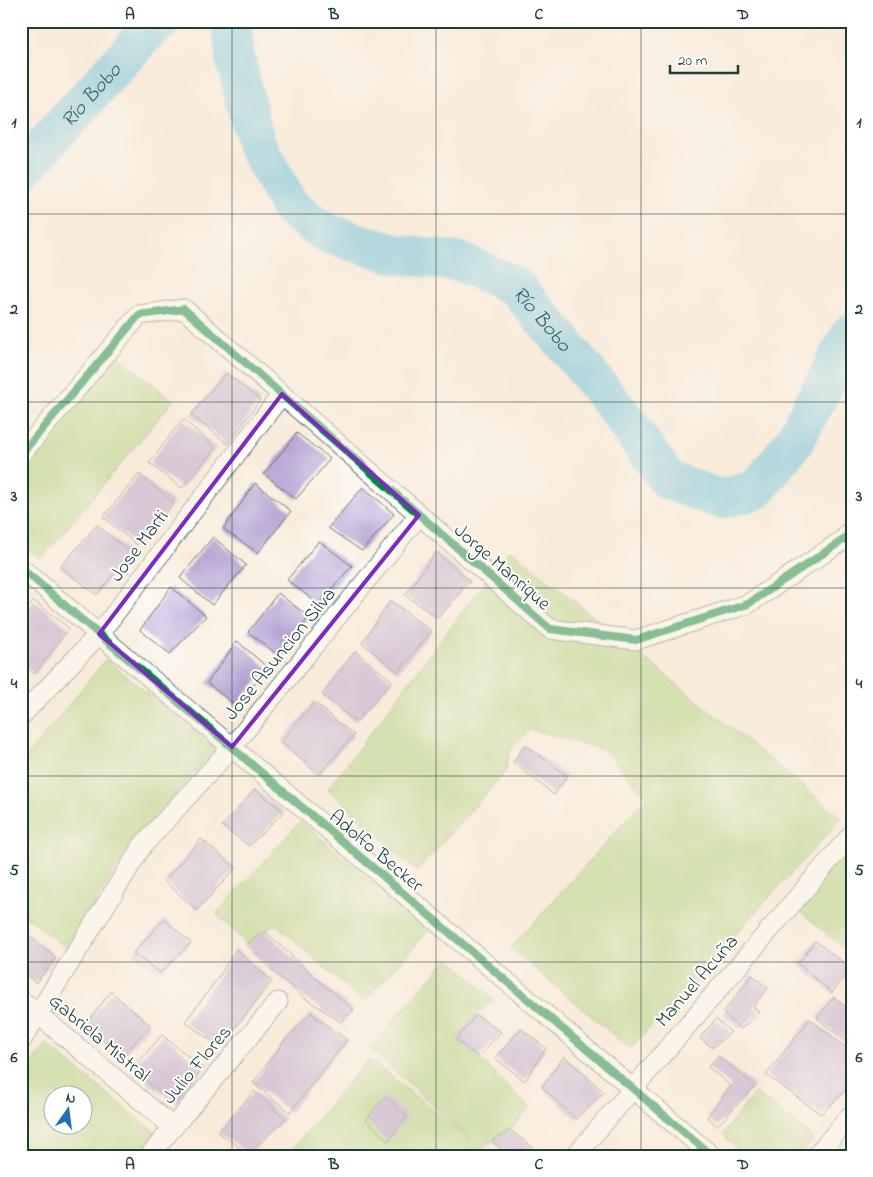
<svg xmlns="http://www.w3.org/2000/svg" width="873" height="1177" font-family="'Indie Flower',sans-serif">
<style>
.green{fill:#acd47f;stroke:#66885a;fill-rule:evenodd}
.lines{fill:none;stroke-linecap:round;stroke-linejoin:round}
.river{stroke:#62c2e1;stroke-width:40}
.building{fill:#b3a1d1}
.street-casing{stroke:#6b7a6e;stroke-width:21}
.street{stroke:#fff;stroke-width:19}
.cycleway-casing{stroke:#fff;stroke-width:11}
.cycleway{stroke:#00873e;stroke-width:8}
.marked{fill:none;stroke:#7b2cbf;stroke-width:4;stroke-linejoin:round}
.grid{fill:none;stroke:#1f3d34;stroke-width:1;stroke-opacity:0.55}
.labels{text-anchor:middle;stroke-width:4;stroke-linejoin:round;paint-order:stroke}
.street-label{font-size:20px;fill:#1f3d34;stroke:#fff}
.water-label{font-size:21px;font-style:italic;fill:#336568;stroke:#fff}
.neatline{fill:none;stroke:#1f3d34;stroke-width:2}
.grid-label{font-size:16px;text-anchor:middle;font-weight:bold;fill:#1f3d34}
</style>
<rect width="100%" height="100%" fill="#fff"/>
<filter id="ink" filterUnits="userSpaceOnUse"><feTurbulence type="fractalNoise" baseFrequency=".02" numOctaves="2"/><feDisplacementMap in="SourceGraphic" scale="10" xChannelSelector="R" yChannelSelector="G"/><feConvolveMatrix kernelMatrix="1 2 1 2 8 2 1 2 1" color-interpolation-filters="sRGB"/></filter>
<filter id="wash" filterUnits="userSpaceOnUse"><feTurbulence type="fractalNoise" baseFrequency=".0096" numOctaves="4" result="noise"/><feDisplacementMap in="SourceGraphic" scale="20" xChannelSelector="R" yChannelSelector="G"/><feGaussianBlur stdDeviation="1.12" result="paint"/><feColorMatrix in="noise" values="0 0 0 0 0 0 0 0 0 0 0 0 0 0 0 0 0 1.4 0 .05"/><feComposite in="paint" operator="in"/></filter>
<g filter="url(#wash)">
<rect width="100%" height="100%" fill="#f8ebda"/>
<path class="green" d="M113,352L173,401L41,559L21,543V463Z
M510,549L842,818L630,1049L511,948L647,797L604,750L530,729L511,749L505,772L417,871L328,789Z
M106,659L215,749L131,844L67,949L21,912V766L26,757Z
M301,821L428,931L364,1002L276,924L246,944L216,914Z
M852,844V955L791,904Z
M448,958L494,999L476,1015L456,1040L468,1047L529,1108L510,1130L481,1148L491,1156H286L369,1059L471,1140L370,1048Z
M47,1045L156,1133L136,1156H21V1074ZM52,1094H82V1124H52Z
M755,1092L814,1138L801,1156H744L723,1134Z"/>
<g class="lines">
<g class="river">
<path id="s1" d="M232,21L235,57L255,142L290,207L326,233L395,254L460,262L515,286L562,341L619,412L668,480L720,499L756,490L793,443L852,332"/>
<path id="s2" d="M21,172L154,24L161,21"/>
</g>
</g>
<g id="blocks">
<path class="building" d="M226,373L260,400L228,444L191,415Z
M183,419L216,448L182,488L149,463Z
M297,433L330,459L296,499L264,474Z
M139,474L174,503L137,545L103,517Z
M255,483L291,511L258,553L223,529Z
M363,487L394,514L362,551L328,528Z
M97,525L131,553L97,595L60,567Z
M213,537L246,565L212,605L180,578Z
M319,541L352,566L318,604L287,580Z
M436,552L470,581L438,618L405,595Z
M171,587L206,616L170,654L140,630Z
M278,593L309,617L279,656L248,632Z
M34,601L69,628L35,674L21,664V616Z
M390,601L432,631L398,672L362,643Z
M237,641L268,668L236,706L207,683Z
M355,651L392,681L356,722L322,695Z
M314,702L354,735L319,775L281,742Z
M525,745L567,776L554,795L513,762Z
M255,789L284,812L249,846L222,826Z
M201,839L236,868L197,910L164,881Z
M164,919L191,943L160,973L133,953Z
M21,929L56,957L36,983L21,971Z
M265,931L318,980L354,1010L341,1022L305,998L275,973L246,944Z
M815,941L852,969L832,993L798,964Z
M236,949L272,981L220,1047L185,1022L218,978Z
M752,975L768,988L753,1007L759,1012L741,1029L723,1013Z
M111,992L150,1025L123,1056L84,1026Z
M834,997L852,1012V1036L846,1042L817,1018Z
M311,1013L347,1040L290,1112L253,1083L285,1040Z
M476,1015L501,1032L478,1057L456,1040Z
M716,1019L731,1032L712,1048L700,1038Z
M810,1019L852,1052V1084L821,1114L766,1075Z
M521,1029L546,1048L525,1081L495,1058Z
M162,1035L203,1068L177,1103L151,1085L134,1067Z
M564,1056L604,1092L576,1119L542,1087Z
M718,1056L755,1086L717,1126L707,1117L731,1086L708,1067Z
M254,1091L285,1119L249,1154L218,1132Z
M385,1096L407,1117L388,1141L366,1120Z
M510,1130L539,1152L535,1156H509L492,1141Z"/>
</g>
</g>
<g filter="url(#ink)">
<use href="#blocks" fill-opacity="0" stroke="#6b7a6e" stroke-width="1"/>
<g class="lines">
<defs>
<path id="street" d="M21,454L139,315L184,309L550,629L636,640L748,604L843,540L852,529
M21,568L712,1156
M21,716L99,634L282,394
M21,1000L173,1127
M21,1041L143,845L232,747L419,515
M149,1156L278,1002
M575,1156L852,834
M816,1156L852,1114"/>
</defs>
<use href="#street" class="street-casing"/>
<use href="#street" class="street"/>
<defs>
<path id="cycleway" d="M21,454L139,315L184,309L550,629L636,640L748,604L843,540L852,529
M21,568L712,1156"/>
</defs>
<use href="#cycleway" class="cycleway-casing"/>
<use href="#cycleway" class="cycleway"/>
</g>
</g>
<path d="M0 0H873V1177H0ZM282,394L419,515L232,747L99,634Z" fill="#f8ebda" fill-opacity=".55" fill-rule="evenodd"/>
<path class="marked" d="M282,394L419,515L232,747L99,634Z"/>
<path class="grid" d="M232,21V1156M436,21V1156M641,21V1156M21,214H852M21,402H852M21,588H852M21,776H852M21,962H852"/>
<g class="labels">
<g class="street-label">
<text transform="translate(138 545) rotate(-53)" y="7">Jose Marti</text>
<text transform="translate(503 566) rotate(41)" y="7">Jorge Manrique</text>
<text transform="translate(279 653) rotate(-51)" y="7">Jose Asuncion Silva</text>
<text transform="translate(377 850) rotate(40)" y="7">Adolfo Becker</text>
<text transform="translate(696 980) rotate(-49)" y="7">Manuel Acuña</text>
<text transform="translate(100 1037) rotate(40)" y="7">Gabriela Mistral</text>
<text transform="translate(196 1064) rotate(-50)" y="7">Julio Flores</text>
</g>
<g class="water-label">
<text dy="7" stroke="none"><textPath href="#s2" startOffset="104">Río Bobo</textPath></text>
<text dy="7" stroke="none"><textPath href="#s1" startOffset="482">Río Bobo</textPath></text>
</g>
</g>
<rect width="873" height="1177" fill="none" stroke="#fff" stroke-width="55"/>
<g transform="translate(68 1110) rotate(14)"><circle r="24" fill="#ffffff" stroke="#a5b1ae"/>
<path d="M0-4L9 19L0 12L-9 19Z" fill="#1f6fb2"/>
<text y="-8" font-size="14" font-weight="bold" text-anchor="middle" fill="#1f3d34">N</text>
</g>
<path d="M670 65v8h68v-8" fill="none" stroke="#1f3d34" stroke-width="2.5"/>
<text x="678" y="65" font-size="15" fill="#1f3d34" stroke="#ffffff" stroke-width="4" paint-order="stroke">20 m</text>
<rect x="28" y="28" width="818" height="1122" class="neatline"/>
<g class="grid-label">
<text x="130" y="19">A</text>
<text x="334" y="19">B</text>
<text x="539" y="19">C</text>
<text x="743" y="19">D</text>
<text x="14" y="127">1</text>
<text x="859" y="127">1</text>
<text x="14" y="314">2</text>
<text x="859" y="314">2</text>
<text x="14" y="501">3</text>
<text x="859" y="501">3</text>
<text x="14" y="688">4</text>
<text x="859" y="688">4</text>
<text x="14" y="875">5</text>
<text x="859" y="875">5</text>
<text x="14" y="1062">6</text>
<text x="859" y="1062">6</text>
<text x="130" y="1169">A</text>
<text x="334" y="1169">B</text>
<text x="539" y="1169">C</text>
<text x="743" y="1169">D</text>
</g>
</svg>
